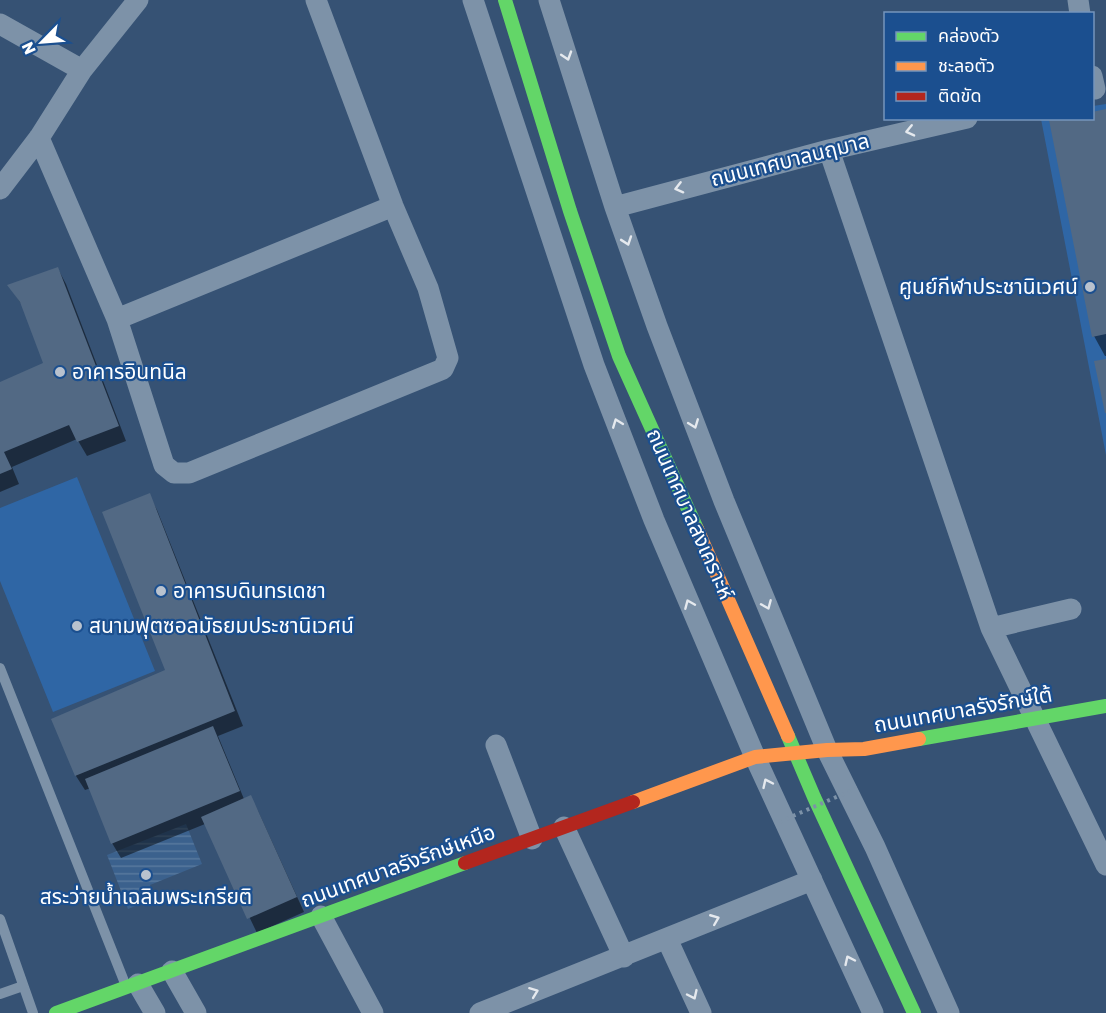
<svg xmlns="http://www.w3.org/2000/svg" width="1106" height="1013" font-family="Rubik,'Noto Sans Thai',sans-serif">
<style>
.pitch{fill:#2f66a5}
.water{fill:url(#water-rules)}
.shadow{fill:#0007}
.building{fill:#526984}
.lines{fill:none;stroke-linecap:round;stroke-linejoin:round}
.lane{stroke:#7d92a8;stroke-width:10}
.street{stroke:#7d92a8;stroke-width:21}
.fast{stroke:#63d668;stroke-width:14}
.slow{stroke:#ff974d;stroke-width:14}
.jam{stroke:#b3261e;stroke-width:14}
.path-bridge{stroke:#7d92a8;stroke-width:4;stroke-dasharray:3 4.5;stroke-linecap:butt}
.oneway{stroke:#e5e9ee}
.poi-dot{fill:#b9c2ce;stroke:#1b4f8f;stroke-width:2}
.labels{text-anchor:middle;stroke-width:4.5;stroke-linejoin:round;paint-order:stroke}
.street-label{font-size:21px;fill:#fff;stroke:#1b4f8f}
.poi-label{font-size:21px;fill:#fff;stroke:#1b4f8f;text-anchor:start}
</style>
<defs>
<pattern id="water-rules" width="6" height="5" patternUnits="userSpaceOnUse" patternTransform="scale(1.5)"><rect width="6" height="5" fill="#3b618d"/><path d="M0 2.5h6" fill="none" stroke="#58799e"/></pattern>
</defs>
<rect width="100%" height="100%" fill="#365274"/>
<path class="pitch" d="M1106,104V455L1041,119L1092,118L1093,106Z
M77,477L155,671L53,712L0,581V508Z"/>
<path class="water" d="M186,824L202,864L150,885L155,898L128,909L107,855Z"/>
<path class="shadow" d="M1106,110V356H1105L1094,336L1092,118Z
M58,269L66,284L126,441L87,456L77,439L12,467L19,484L0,492V384L45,364L25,309L9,286Z
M149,495L157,510L243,726L218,736L244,799L250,797L258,811L304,912L257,933L205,824L121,858L112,843L91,788L85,790L76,776L53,720L167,671Z"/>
<path class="building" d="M1106,109V334L1092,337L1049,120L1059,118H1092V112Z
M58,267L119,426L77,442L69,425L4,452L12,469L0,474V382L43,363L20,302L7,285Z
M1106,359V413H1105L1094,361Z
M150,493L235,711L75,776L51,719L165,670L102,512Z
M213,726L240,791L111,844L85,779Z
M251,795L297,897L247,919L201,817Z"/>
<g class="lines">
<path class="lane" d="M0,668L126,986
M0,919L33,1013
M0,994L23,986"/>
<path class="street" d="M473,0L594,365L654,520L755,757L873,1013
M549,0L615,207L657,326L724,501L827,750L875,847L949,1013
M1078,0L1080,14
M0,24L82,70
M1092,76L1095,89
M39,138L117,319L164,465L174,473H189L443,369L448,358L428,288L393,206L316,0
M829,150L991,628L1106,865
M0,189L39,138L82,70L138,0
M615,207L829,150L967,118
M117,319L393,206
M991,628L1071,609
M496,745L532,839
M564,827L624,957
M321,916L373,1013
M667,939L701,1013
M172,971L196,1013
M138,984L155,1013
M480,1013L812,880"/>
<path class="fast" d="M505,0L570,211L619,356L697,529
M788,736L814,797L914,1013
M919,739L1106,706
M56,1013L465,863"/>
<path class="slow" d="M697,529L788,736
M633,802L755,757L827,750L864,749L919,739"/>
<path class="jam" d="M465,863L633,802"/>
<path class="path-bridge" d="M779,822L857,788"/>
</g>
<defs><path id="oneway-chevron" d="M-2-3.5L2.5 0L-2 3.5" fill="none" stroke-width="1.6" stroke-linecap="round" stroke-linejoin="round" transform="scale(1.5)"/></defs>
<g class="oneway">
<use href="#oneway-chevron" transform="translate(567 56) rotate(72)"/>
<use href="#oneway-chevron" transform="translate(910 131) rotate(167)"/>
<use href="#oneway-chevron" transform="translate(679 188) rotate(166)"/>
<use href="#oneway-chevron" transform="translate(627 241) rotate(71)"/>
<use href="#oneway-chevron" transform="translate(617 423) rotate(-111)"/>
<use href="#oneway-chevron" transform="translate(694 424) rotate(69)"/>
<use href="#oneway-chevron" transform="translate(689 604) rotate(-113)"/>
<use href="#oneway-chevron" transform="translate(767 605) rotate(67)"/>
<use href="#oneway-chevron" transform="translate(767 783) rotate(-115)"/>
<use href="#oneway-chevron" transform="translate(715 919) rotate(-22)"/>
<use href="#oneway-chevron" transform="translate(849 960) rotate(-115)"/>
<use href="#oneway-chevron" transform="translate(534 992) rotate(-21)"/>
<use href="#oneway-chevron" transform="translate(693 995) rotate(65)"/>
</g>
<g class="poi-dot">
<circle cx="1090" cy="287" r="6"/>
<circle cx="60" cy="372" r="6"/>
<circle cx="161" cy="591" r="6"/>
<circle cx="77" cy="626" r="6"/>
<circle cx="146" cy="875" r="6"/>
</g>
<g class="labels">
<g class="street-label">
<text transform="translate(790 160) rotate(-14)" y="7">ถนนเทศบาลนฤมาล</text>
<text transform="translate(690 514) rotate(66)" y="7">ถนนเทศบาลสงเคราะห์</text>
<text transform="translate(963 710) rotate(-10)" y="7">ถนนเทศบาลรังรักษ์ใต้</text>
<text transform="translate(398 866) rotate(-20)" y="7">ถนนเทศบาลรังรักษ์เหนือ</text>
</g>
<g class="poi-label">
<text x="1078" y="294" text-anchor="end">ศูนย์กีฬาประชานิเวศน์</text>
<text x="72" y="379">อาคารอินทนิล</text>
<text x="173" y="598">อาคารบดินทรเดชา</text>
<text x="89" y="633">สนามฟุตซอลมัธยมประชานิเวศน์</text>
<text x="146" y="904" text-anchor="middle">สระว่ายนํ้าเฉลิมพระเกรียติ</text>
</g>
</g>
<rect x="884" y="12" width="210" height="108" fill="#1b4f8f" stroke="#7695bc" stroke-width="1.5"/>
<rect x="896" y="32" width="30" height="9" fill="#63d668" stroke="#7695bc" stroke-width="1.5"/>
<text x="938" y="42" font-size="18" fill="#ffffff">คล่องตัว</text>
<rect x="896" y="62" width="30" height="9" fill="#ff974d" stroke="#7695bc" stroke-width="1.5"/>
<text x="938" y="72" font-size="18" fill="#ffffff">ชะลอตัว</text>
<rect x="896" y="92" width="30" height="9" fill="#b3261e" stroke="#7695bc" stroke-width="1.5"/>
<text x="938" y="102" font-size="18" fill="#ffffff">ติดขัด</text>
<g transform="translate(42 42) rotate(245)" stroke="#1b4f8f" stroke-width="4.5" paint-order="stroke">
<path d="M0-4.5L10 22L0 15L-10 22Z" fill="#ffffff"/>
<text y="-9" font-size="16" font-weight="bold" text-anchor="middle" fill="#ffffff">N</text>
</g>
</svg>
